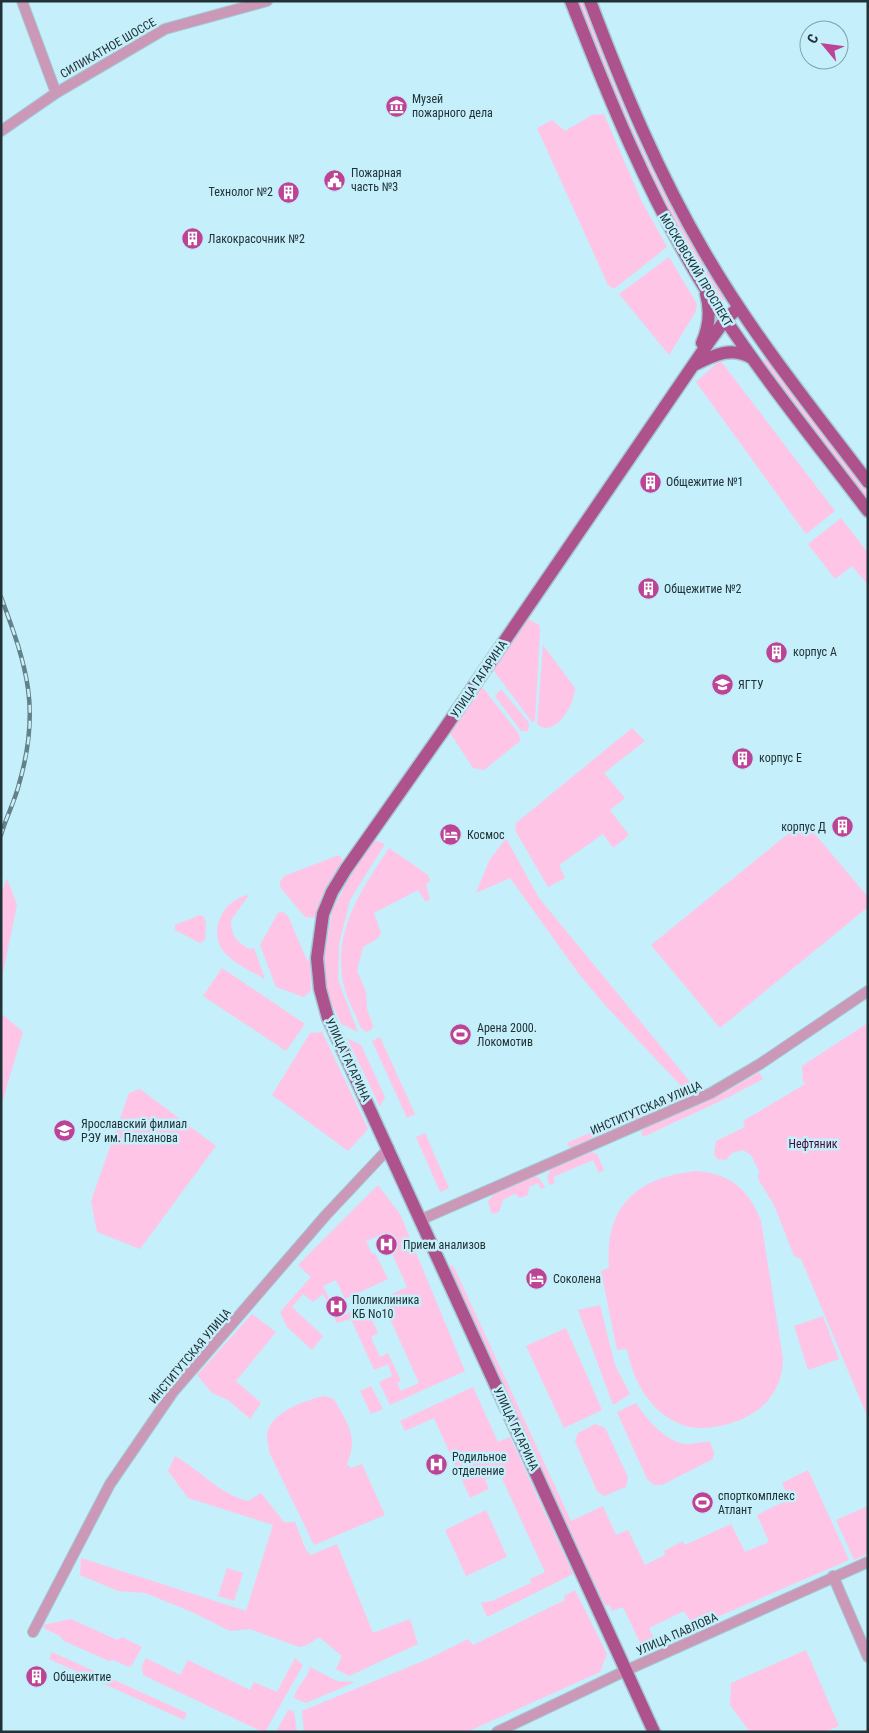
<svg xmlns="http://www.w3.org/2000/svg" width="869" height="1733" font-family="'Roboto Condensed',sans-serif">
<style>
.green{fill:#ffc5e7;fill-rule:evenodd}
.lines{fill:none;stroke-linecap:round;stroke-linejoin:round}
.minor-casing{stroke:#a4c9d3;stroke-width:12}
.major-casing{stroke:#a4c9d3;stroke-width:15}
.minor{stroke:#cb98b7;stroke-width:10}
.major{stroke:#ad528d;stroke-width:12}
.rail-casing{stroke:#658188;stroke-width:4.5}
.rail{stroke:#c5effa;stroke-width:2.5;stroke-dasharray:8;stroke-linecap:butt}
.labels{text-anchor:middle;stroke-width:5;stroke-linejoin:round;paint-order:stroke}
.street-label{font-size:12px;fill:#213236;stroke:#c5effa}
.poi-label{font-size:12px;fill:#213236;stroke:#c5effa;text-anchor:start}
.park-label{font-size:12px;fill:#490a37;stroke:#c5effa}
</style>
<rect width="100%" height="100%" fill="#c5effa"/>
<path class="green" d="M578,1H582C599,45 615,89 634,132C660,189 691,244 724,298L723,301C714,295 707,277 700,267C649,184 614,92 578,1Z
M604,114L641,200L667,247L614,289L608,285L537,128L552,120L565,131L592,115Z
M669,257L697,304L695,313L669,355L619,294Z
M766,358L868,493V500L763,361Z
M720,360L835,511L806,534L696,382Z
M841,518L868,553V585L852,566L835,579L808,544Z
M524,617L539,625L540,631L535,721L532,722L491,667Z
M543,645L575,688C575,704 554,740 537,724Z
M480,684L519,734L520,741L484,770L473,768L450,733V725Z
M501,689L529,723L528,731H521L495,696Z
M632,728L645,741L604,773L625,798L610,810L629,835L613,848L603,834L559,865L565,878L548,887L515,830L516,823Z
M804,821L868,897V907L720,1028L651,945Z
M506,838L539,898L691,1083L682,1087L604,1004L579,974L510,878L476,893L489,861Z
M377,841L385,844L350,900L339,944L338,980L358,1032L341,1024L326,991L324,959L332,911L348,880L372,842Z
M389,848L428,875L430,880L426,885L430,899L426,902L418,890L374,913L381,933L377,939L363,947L357,971L366,992L367,1009L373,1025L372,1029L366,1032L361,1028C355,1013 346,997 343,982C333,929 362,889 389,848Z
M339,855L342,859L341,865L322,896L314,918L305,917L280,887V882L284,876Z
M7,878L17,905L1,982V895Z
M249,895L231,920C231,936 236,941 249,949L254,948L265,979C251,971 236,965 225,953C206,932 224,898 249,895Z
M283,912L288,916L306,958L310,963L311,990L304,997L276,987L260,945L278,913Z
M200,915L204,917L206,924L205,940L200,943L175,930V925Z
M222,968L305,1024L286,1051L203,996Z
M1,1013L23,1032L1,1106Z
M868,1023V1418L801,1259L794,1256L774,1205L758,1179L759,1171L751,1155L743,1150L732,1153L726,1160L717,1159L714,1154L716,1141L745,1127L743,1121L805,1084L803,1082L802,1066Z
M322,1032L368,1129L348,1151L272,1095L310,1033Z
M380,1037L415,1114L407,1118L372,1041Z
M347,1038L361,1045L385,1097L380,1107Z
M759,1072L763,1079L729,1097L643,1137L641,1132L645,1128L727,1091Z
M140,1089L216,1146L140,1249L97,1232L91,1201L129,1093Z
M671,1097L669,1104L627,1123L624,1118Z
M617,1121L620,1126L570,1148L567,1143Z
M425,1133L449,1188L440,1192L416,1137Z
M592,1152L597,1154L604,1170L599,1173L593,1160L553,1177L555,1183L550,1185L547,1178L551,1168Z
M697,1171C731,1174 749,1190 761,1221L783,1359C782,1395 759,1416 725,1425C711,1428 694,1430 680,1424C649,1411 633,1380 627,1349L617,1350L601,1271L609,1268C604,1206 637,1177 697,1171Z
M532,1176L538,1177L545,1187L541,1189L538,1183L529,1187L528,1195L520,1198L514,1194L503,1200L499,1212L492,1214L488,1202L495,1192Z
M378,1185L400,1214L465,1371L390,1405L379,1382L392,1376L388,1364L374,1370L351,1319L337,1323L323,1294L313,1302L303,1294L292,1307L323,1336L312,1350L287,1327L280,1312L311,1277L298,1265ZM383,1234L407,1287L381,1299L419,1383L401,1391L397,1383L401,1381L388,1353L380,1357L371,1337L378,1333L365,1305L338,1318L323,1286L336,1280L345,1299L388,1279L375,1253L372,1254L366,1241Z
M453,1265L571,1521L603,1506L616,1535L628,1530L645,1565L665,1555L664,1551L683,1541L685,1545L731,1524L745,1552L769,1542L757,1515L789,1499L782,1483L808,1470L849,1560L694,1627L684,1611L649,1628L656,1643L643,1649L623,1607L612,1611L609,1605L605,1606L446,1269Z
M600,1305L615,1365L630,1394L613,1405L578,1310Z
M252,1314L276,1332L236,1381L261,1403L250,1419L228,1400L212,1393L197,1375Z
M823,1316L839,1359L808,1370L794,1326Z
M566,1328L602,1410L564,1428L526,1346Z
M371,1386L383,1409L371,1414L360,1391Z
M473,1387L498,1442L510,1437L573,1574L487,1617L481,1603L492,1601L531,1583L530,1579L545,1572L500,1474L485,1480L489,1489L470,1498L434,1418L405,1431L400,1421Z
M323,1396L334,1399C347,1423 359,1436 347,1464L351,1468L362,1464L385,1515L314,1545L269,1452C269,1447 267,1441 267,1436C268,1413 304,1401 323,1396Z
M636,1403C646,1419 669,1446 690,1444C697,1444 703,1441 710,1442L714,1453L713,1459L662,1485H654L647,1479L617,1412Z
M595,1424L605,1428L628,1477L626,1487L604,1496L597,1491L575,1441L578,1433Z
M175,1456C200,1470 219,1494 248,1501L261,1493L284,1522H295L306,1550L311,1555L337,1544L373,1633L410,1619L418,1644L349,1676L336,1669L342,1656L319,1637L307,1645L299,1647L250,1629L230,1631L192,1612L145,1593L118,1591L80,1575L81,1558L246,1611L273,1525L188,1498L168,1471Z
M868,1506V1554L854,1560L836,1520Z
M486,1510L507,1557L466,1576L445,1530Z
M227,1568L243,1573L234,1601L218,1596Z
M575,1590L607,1654L600,1672L467,1732H304L302,1711L428,1659L468,1639L473,1645L565,1600L564,1596Z
M71,1619L117,1640L122,1637L142,1647L132,1665L129,1667L113,1660L109,1661L64,1641L60,1636L45,1629L43,1625Z
M806,1650L839,1726L825,1732H750L730,1705L731,1683Z
M52,1652L187,1713L184,1720L49,1659Z
M146,1658L180,1675L188,1660L250,1690L254,1682L277,1692L295,1658L303,1665L265,1732H263L143,1675L142,1666Z
M310,1667L337,1681L355,1682L306,1703L294,1698C296,1686 308,1679 310,1667Z
M288,1710L294,1711L297,1732H276Z"/>
<g class="lines">
<defs>
<path id="minor" d="M22,1L56,93
M1,131L56,93L165,29L267,1
M420,1220L711,1093L760,1064L868,991
M833,1576L868,1657
M33,1632L110,1484L173,1392L326,1215L389,1148
M497,1732L627,1670L868,1562"/>
<path id="major" d="M571,1C609,99 648,195 703,285C752,364 812,437 868,511
M590,1C623,88 658,173 705,253C752,334 811,407 868,482
M702,343C709,327 711,311 706,294
M694,365C714,355 731,346 752,358
M654,1732L328,1018L320,989L317,958L323,914L332,892L346,869L443,731L709,342L725,320L738,308"/>
</defs>
<use href="#minor" class="minor-casing"/>
<use href="#major" class="major-casing"/>
<use href="#minor" class="minor"/>
<use href="#major" class="major"/>
<defs>
<path id="rail" d="M1,597C27,667 41,709 19,784C15,801 6,817 1,835"/>
</defs>
<use href="#rail" class="rail-casing"/>
<use href="#rail" class="rail"/>
</g>
<defs>
<symbol id="museum-disc" viewBox="-11 -11 22 22"><circle r="9.5" fill="#bd4396" stroke="#c5effa"/><path d="M0-6L6-3V-2H-6V-3ZM-5-1h2V3h-2ZM-1-1h2V3h-2ZM3-1h2V3H3ZM-6 4H6V6H-6Z" fill="#fff"/></symbol>
<symbol id="civic-disc" viewBox="-11 -11 22 22"><circle r="9.5" fill="#bd4396" stroke="#c5effa"/><path d="M-.6-6.5H3V-4.5H.6V-3L4-1V1h2V6H-6V1h2V-1L-.6-3ZM-1.2 2.5V6h2.4V2.5Z" fill="#fff"/></symbol>
<symbol id="building-disc" viewBox="-11 -11 22 22"><circle r="9.5" fill="#bd4396" stroke="#c5effa"/><path d="M-4-6H4V6H1V3H-1V6H-4ZM-2.5-4.3h1.7v1.8h-1.7ZM.8-4.3h1.7v1.8H.8ZM-2.5-1h1.7V.8h-1.7ZM.8-1h1.7V.8H.8Z" fill="#fff"/></symbol>
<symbol id="university-disc" viewBox="-11 -11 22 22"><circle r="9.5" fill="#bd4396" stroke="#c5effa"/><path d="M0-5L7-2L0 1L-7-2ZM-4 1L0 2.5L4 1V4Q0 6-4 4Z" fill="#fff"/></symbol>
<symbol id="hotel-disc" viewBox="-11 -11 22 22"><circle r="9.5" fill="#bd4396" stroke="#c5effa"/><path d="M-6-4.5h1.5V1H6V5H4.5V3h-9V5H-6ZM-4 0a1.8 1.8 0 1 1 3.6 0ZM.5 0V-2.5h3Q6-2.5 6 0Z" fill="#fff"/></symbol>
<symbol id="stadium-disc" viewBox="-11 -11 22 22"><circle r="9.5" fill="#bd4396" stroke="#c5effa"/><path d="M0-5a6.5 5 0 1 0 0 10a6.5 5 0 1 0 0-10ZM-3.5-1.8h7v3.6h-7Z" fill="#fff"/></symbol>
<symbol id="hospital-disc" viewBox="-11 -11 22 22"><circle r="9.5" fill="#bd4396" stroke="#c5effa"/><path d="M-5-5h3v3.5h4V-5h3V5h-3V1.5h-4V5h-3Z" fill="#fff"/></symbol>
</defs>
<g fill-rule="evenodd">
<use href="#museum-disc" x="384" y="94" width="25" height="25"/>
<use href="#civic-disc" x="322" y="168" width="25" height="25"/>
<use href="#building-disc" x="276" y="180" width="25" height="25"/>
<use href="#building-disc" x="180" y="226" width="25" height="25"/>
<use href="#building-disc" x="638" y="470" width="25" height="25"/>
<use href="#building-disc" x="636" y="576" width="25" height="25"/>
<use href="#building-disc" x="764" y="640" width="25" height="25"/>
<use href="#university-disc" x="710" y="672" width="25" height="25"/>
<use href="#building-disc" x="730" y="746" width="25" height="25"/>
<use href="#building-disc" x="830" y="814" width="25" height="25"/>
<use href="#hotel-disc" x="438" y="822" width="25" height="25"/>
<use href="#stadium-disc" x="448" y="1022" width="25" height="25"/>
<use href="#university-disc" x="52" y="1118" width="25" height="25"/>
<use href="#hospital-disc" x="374" y="1232" width="25" height="25"/>
<use href="#hotel-disc" x="524" y="1266" width="25" height="25"/>
<use href="#hospital-disc" x="324" y="1294" width="25" height="25"/>
<use href="#hospital-disc" x="424" y="1452" width="25" height="25"/>
<use href="#stadium-disc" x="690" y="1490" width="25" height="25"/>
<use href="#building-disc" x="24" y="1664" width="25" height="25"/>
</g>
<g class="labels">
<g class="street-label">
<text transform="translate(108 48) rotate(-30)" y="4">СИЛИКАТНОЕ ШОССЕ</text>
<text transform="translate(696 270) rotate(59)" y="4">МОСКОВСКИЙ ПРОСПЕКТ</text>
<text transform="translate(479 679) rotate(-56)" y="4">УЛИЦА ГАГАРИНА</text>
<text transform="translate(348 1060) rotate(65)" y="4">УЛИЦА ГАГАРИНА</text>
<text transform="translate(646 1108) rotate(-23)" y="4">ИНСТИТУТСКАЯ УЛИЦА</text>
<text transform="translate(190 1356) rotate(-50)" y="4">ИНСТИТУТСКАЯ УЛИЦА</text>
<text transform="translate(516 1429) rotate(65)" y="4">УЛИЦА ГАГАРИНА</text>
<text transform="translate(677 1634) rotate(-24)" y="4">УЛИЦА ПАВЛОВА</text>
</g>
<g class="poi-label">
<text x="412" y="103">Музей<tspan x="412" dy="14">пожарного дела</tspan></text>
<text x="351" y="177">Пожарная<tspan x="351" dy="14">часть №3</tspan></text>
<text x="273" y="196" text-anchor="end">Технолог №2</text>
<text x="208" y="243">Лакокрасочник №2</text>
<text x="666" y="486">Общежитие №1</text>
<text x="664" y="593">Общежитие №2</text>
<text x="793" y="656">корпус А</text>
<text x="738" y="689">ЯГТУ</text>
<text x="759" y="762">корпус Е</text>
<text x="826" y="831" text-anchor="end">корпус Д</text>
<text x="467" y="839">Космос</text>
<text x="477" y="1032">Арена 2000.<tspan x="477" dy="14">Локомотив</tspan></text>
<text x="81" y="1128">Ярославский филиал<tspan x="81" dy="14">РЭУ им. Плеханова</tspan></text>
<text x="403" y="1249">Прием анализов</text>
<text x="553" y="1283">Соколена</text>
<text x="352" y="1304">Поликлиника<tspan x="352" dy="14">КБ No10</tspan></text>
<text x="452" y="1461">Родильное<tspan x="452" dy="14">отделение</tspan></text>
<text x="718" y="1500">спорткомплекс<tspan x="718" dy="14">Атлант</tspan></text>
<text x="53" y="1681">Общежитие</text>
</g>
<g class="park-label">
<text x="813" y="1148">Нефтяник</text>
</g>
</g>
<rect width="869" height="1733" fill="none" stroke="#213236" stroke-width="5"/>
<g transform="translate(824 45) rotate(299)"><circle r="24" fill="#c5effa" stroke="#83a3ac"/>
<path d="M0-4L9 19L0 12L-9 19Z" fill="#bd4396"/>
<text y="-8" font-size="14" font-weight="bold" text-anchor="middle" fill="#213236">С</text>
</g>
</svg>
